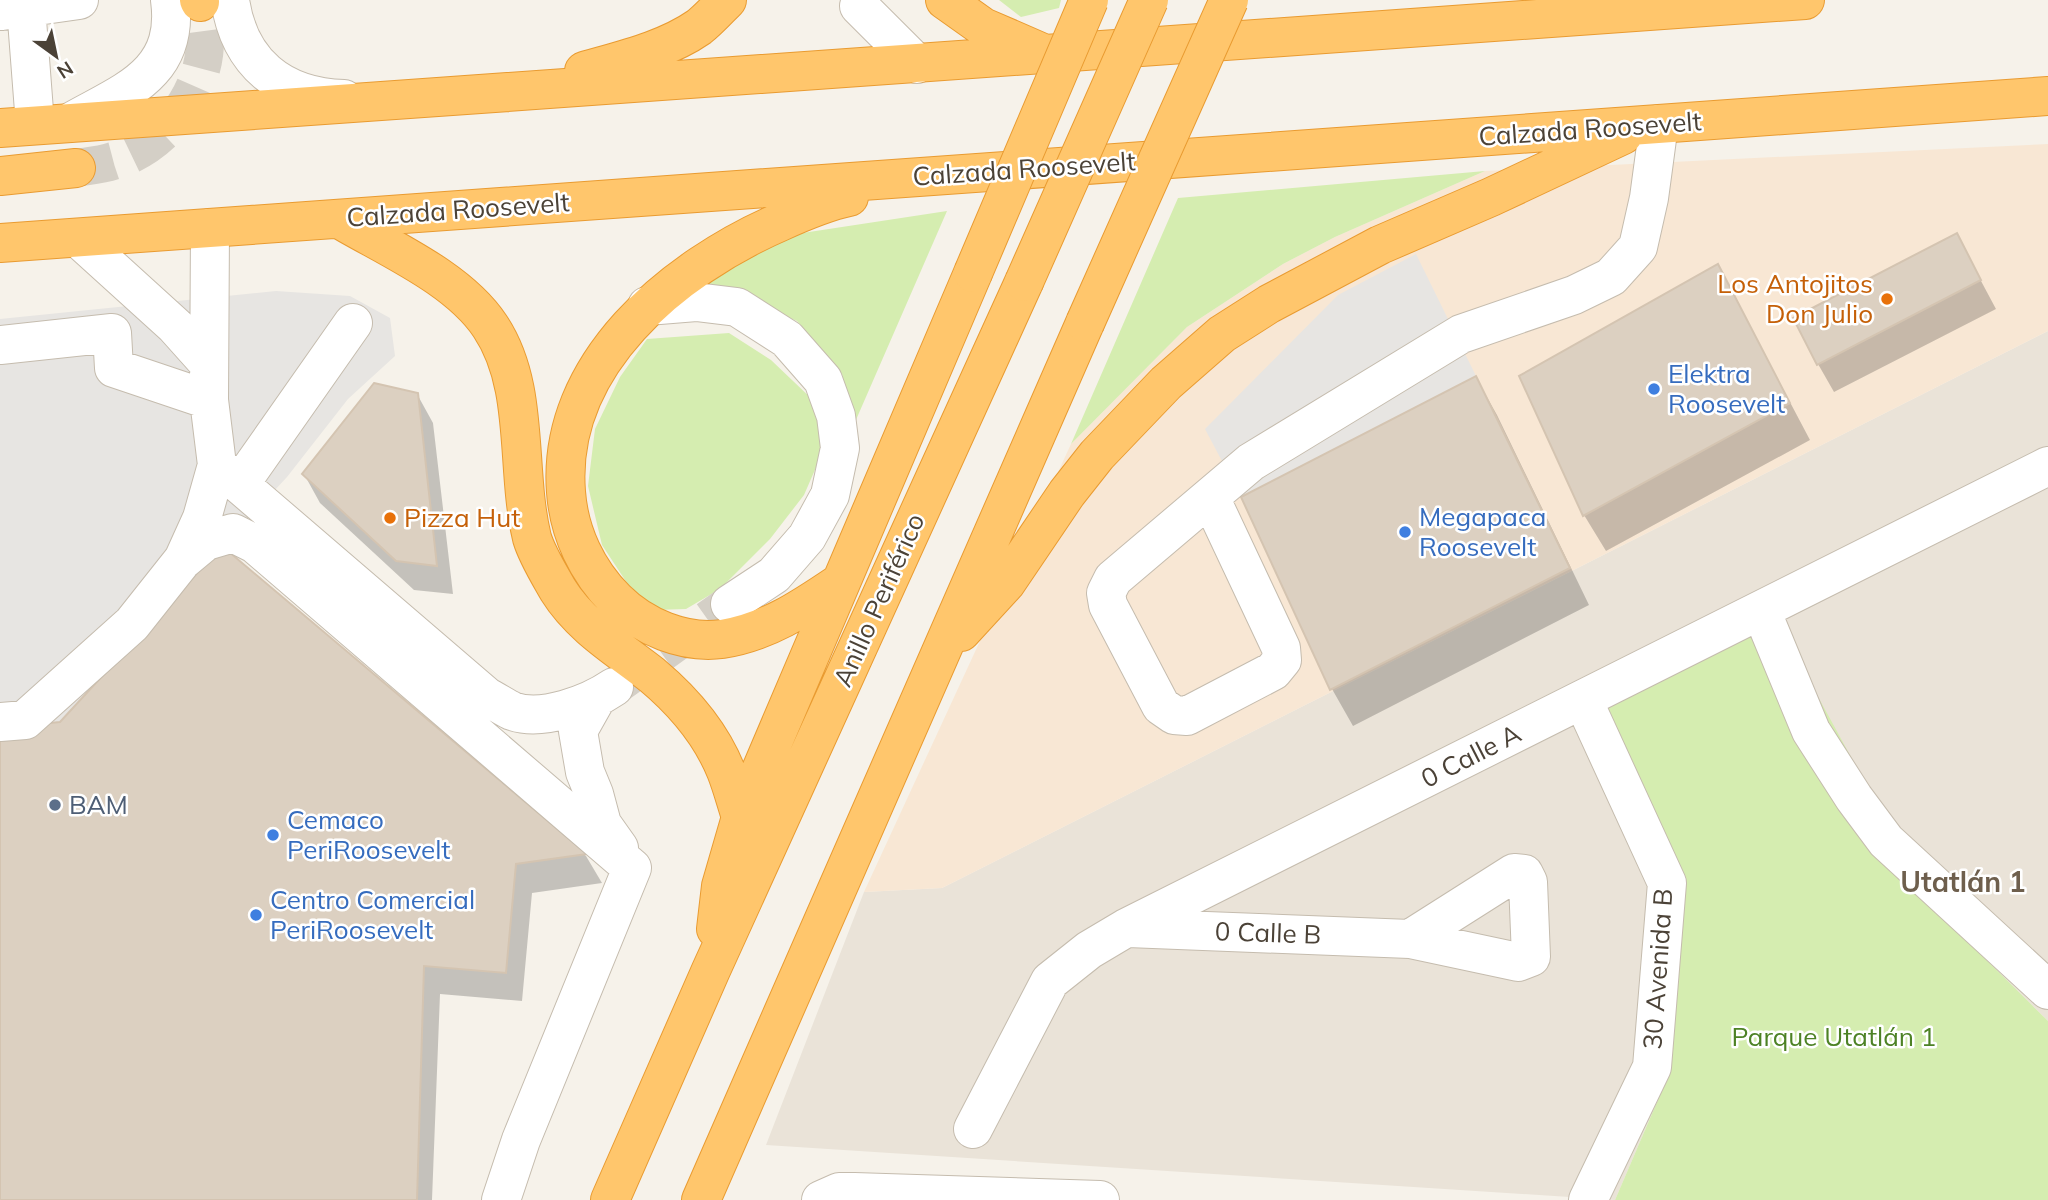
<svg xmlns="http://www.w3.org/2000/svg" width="2048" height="1200" font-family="Mulish,sans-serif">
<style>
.residential{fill:#eae3d8}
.commercial{fill:#f8e7d4}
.green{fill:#d5edb0}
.parking{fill:#e7e5e2}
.shadow{fill:#0003}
.building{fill:#dcd0c1;stroke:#d4c4b1;stroke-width:2}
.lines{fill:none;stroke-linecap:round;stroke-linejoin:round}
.minor-tunnel{stroke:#d4cfc6;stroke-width:38;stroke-dasharray:38 19;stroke-linecap:butt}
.highway-tunnel{stroke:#d4cfc6;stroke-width:38;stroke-dasharray:38 19;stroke-linecap:butt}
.minor-casing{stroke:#c5bcae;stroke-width:40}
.highway-casing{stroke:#e99b31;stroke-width:40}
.minor{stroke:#fff;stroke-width:38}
.highway{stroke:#ffc66c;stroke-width:38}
.highway-bridge-casing{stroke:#e99b31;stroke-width:40;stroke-linecap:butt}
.highway-bridge{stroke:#ffc66c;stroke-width:38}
.food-dot{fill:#e8710a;stroke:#fff;stroke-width:2.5}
.shop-dot{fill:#3f7fe0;stroke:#fff;stroke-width:2.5}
.service-dot{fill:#5c6f8a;stroke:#fff;stroke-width:2.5}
.labels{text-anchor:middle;stroke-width:5;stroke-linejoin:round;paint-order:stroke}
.street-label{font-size:26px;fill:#4b4237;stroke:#fff}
.food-label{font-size:26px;fill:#c56008;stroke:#fff;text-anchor:end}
.shop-label{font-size:26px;fill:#366cbe;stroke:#fff;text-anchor:start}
.service-label{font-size:26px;fill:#4e5e75;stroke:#fff;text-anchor:start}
.park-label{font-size:26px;fill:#4d8225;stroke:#fff}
.neighbourhood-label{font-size:28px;font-weight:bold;fill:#6e5f4d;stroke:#fff}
</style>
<rect width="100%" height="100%" fill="#f6f2ea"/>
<path class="residential" d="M2048,331V1021L1933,907L1600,701L1686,879L1669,1074L1615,1200L766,1145L864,892L942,888Z"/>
<path class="commercial" d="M2048,144V331L942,888L864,892L1071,444L1187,327L1283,264L1335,237L1485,171Z"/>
<path class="green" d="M999,0H1061L1059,8L1021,17Z
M1485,171L1335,237L1283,264L1187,327L1071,444L1178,198Z
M947,211L852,429L842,374L797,321L742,297L677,295L796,234Z
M729,333L771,360L814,401L824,449L804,495L770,539L720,589L686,609L654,610L627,583L602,545L588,486L595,429L620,377L647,339Z
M1775,618L1933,907L2048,1021V1200H1615L1669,1074L1686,879L1600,701Z"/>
<path class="parking" d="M1416,254L1476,376L1241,497L1205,429L1338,295Z
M276,291L350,296L390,318L395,356L348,399L287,477L60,722L0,728V319Z"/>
<path class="shadow" d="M1957,236L1996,309L1834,392L1818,364Z
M1718,266L1810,440L1606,551L1584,515Z
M1476,378L1497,415L1589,605L1353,726L1332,689L1243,498Z
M417,394L433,423L453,594L414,590L320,503L304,474Z
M223,549L586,856L602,883L532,893L522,1001L440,994L432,1200H0L61,724Z"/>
<path class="building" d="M1957,233L1981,280L1817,365L1793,318Z
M1718,264L1790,403L1583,516L1519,376Z
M1476,376L1570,568L1330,690L1241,497Z
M374,383L418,393L437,566L396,561L302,474Z
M222,546L587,854L516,864L506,973L424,966L417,1200H0V728L60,722Z"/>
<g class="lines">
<path class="minor-tunnel" d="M615,686L730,604"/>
<path class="highway-tunnel" d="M76,168C88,166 101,165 113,161C163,148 206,92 205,39C204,27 201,14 200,2"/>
<defs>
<path id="minor" d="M230,0C239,63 281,97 344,99
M859,6L917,64
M26,7L35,124
M2,11L79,0
M69,123C123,92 180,75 170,0
M78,238L175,326L209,364
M647,306L696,302L737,307L787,339L823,380L836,416L840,448L830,495L807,537L774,575L730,604
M0,345L112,333L114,368L209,400
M217,465L487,697C495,701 504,707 512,711C542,722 589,704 614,687
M240,484L353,323
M1210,497L1281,648L1282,660L1273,671L1187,716L1174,715L1161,706L1108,605L1106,593L1113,579L1251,462L1461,334L1574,295L1611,277L1638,247L1649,198L1659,124
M183,560L202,518L217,465L209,400L210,228
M1761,610L1811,731L1854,798L1886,841L2048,990
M596,699L578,731L585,772L594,794L602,824L619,848
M1583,700L1667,883L1652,1067L1588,1200
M0,722L25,720L132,624L182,561L206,541L233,533L255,544L632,868L521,1140L501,1200
M1128,928L1410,939L1518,962L1531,957L1528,882L1524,874L1514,873L1410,939
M973,1129L1050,981L1089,950L1126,928L2048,466
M821,1200L839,1192H854L1100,1200"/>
<path id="highway" d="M199,0L200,2
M945,0L983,27L1043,53
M584,71C622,60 666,50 699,27C709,19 718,9 727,0
M0,128L1805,0
M0,176L76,168
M339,219C388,248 458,278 490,326C531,387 515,468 532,538C537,555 549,574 558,590C581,627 619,649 652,675C683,701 711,734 726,771C732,786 736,802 741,817
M0,243L2048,96
M841,582C804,607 768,632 722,639C684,644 643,627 616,600C587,571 569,533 566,492C556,364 674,268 780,222C802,212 825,202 849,197
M961,632L1006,583L1067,493L1097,455L1166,383L1222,334L1269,304L1380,245L1491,197L1623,135
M716,929L721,886L741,817L973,273
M610,1200L711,970L1024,282
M701,1200L1085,323"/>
</defs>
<use href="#minor" class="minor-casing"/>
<use href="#highway" class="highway-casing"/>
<use href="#minor" class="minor"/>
<use href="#highway" class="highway"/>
<defs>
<path id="highway-bridge" d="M973,273L1089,0
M1024,282L1149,0
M1085,323L1229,0"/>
</defs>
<use href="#highway-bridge" class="highway-bridge-casing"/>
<use href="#highway-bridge" class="highway-bridge"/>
</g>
<g class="food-dot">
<circle cx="1887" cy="299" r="7"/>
<circle cx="390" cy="518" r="7"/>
</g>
<g class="shop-dot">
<circle cx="1654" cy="389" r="7"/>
<circle cx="1405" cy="532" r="7"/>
<circle cx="273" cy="835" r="7"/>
<circle cx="256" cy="915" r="7"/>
</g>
<circle class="service-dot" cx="55" cy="805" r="7"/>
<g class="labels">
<g class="street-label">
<text transform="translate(1590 129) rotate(-4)" y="9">Calzada Roosevelt</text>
<text transform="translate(1024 169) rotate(-4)" y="9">Calzada Roosevelt</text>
<text transform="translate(458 210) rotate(-4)" y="9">Calzada Roosevelt</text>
<text transform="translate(879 600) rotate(-66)" y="9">Anillo Periférico</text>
<text transform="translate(1471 756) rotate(-27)" y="9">0 Calle A</text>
<text transform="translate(1268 933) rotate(2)" y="9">0 Calle B</text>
<text transform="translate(1658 969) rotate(-86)" y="9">30 Avenida B</text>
</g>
<g class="food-label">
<text x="1873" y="293">Los Antojitos<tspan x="1873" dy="30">Don Julio</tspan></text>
<text x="404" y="527" text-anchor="start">Pizza Hut</text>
</g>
<g class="shop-label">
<text x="1668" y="383">Elektra<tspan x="1668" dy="30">Roosevelt</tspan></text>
<text x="1419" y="526">Megapaca<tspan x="1419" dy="30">Roosevelt</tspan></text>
<text x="287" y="829">Cemaco<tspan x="287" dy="30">PeriRoosevelt</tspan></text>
<text x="270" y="909">Centro Comercial<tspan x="270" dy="30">PeriRoosevelt</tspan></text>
</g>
<g class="service-label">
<text x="69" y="814">BAM</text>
</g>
<g class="park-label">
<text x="1834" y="1046">Parque Utatlán 1</text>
</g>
<g class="neighbourhood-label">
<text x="1963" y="892">Utatlán 1</text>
</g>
</g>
<g transform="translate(56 56) rotate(147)" stroke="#ffffff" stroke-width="5" paint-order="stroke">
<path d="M0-5L12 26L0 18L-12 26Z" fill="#4b4237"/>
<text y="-10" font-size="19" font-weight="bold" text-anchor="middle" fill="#4b4237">N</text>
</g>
</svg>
